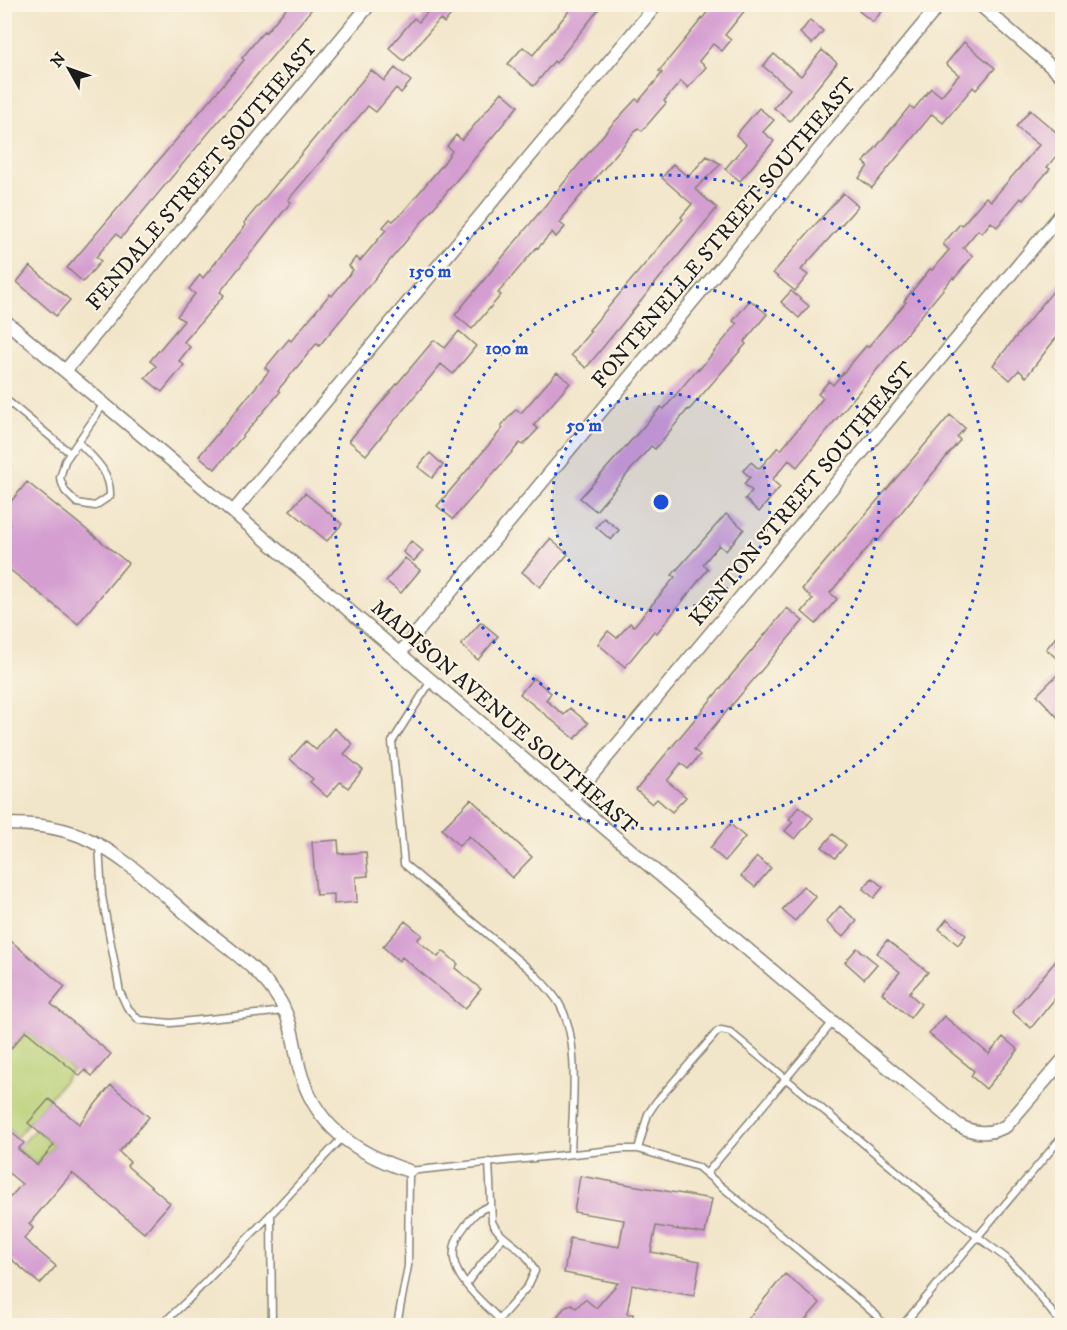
<svg xmlns="http://www.w3.org/2000/svg" width="1067" height="1330" font-family="'IM FELL DW Pica',serif">
<style>
.green{fill:#b8cf74;stroke:#6a7648;stroke-width:1.5}
.building{fill:#d49ed1}
.lines{fill:none;stroke-linecap:round;stroke-linejoin:round}
.service-casing{stroke:#878173;stroke-width:9}
.minor-casing{stroke:#878173;stroke-width:15}
.service{stroke:#fff;stroke-width:6}
.minor{stroke:#fff;stroke-width:12}
.ring{fill:none;stroke:#1d4ed8;stroke-width:3;stroke-dasharray:3 6}
.labels{text-anchor:middle;stroke-width:4.5;stroke-linejoin:round;paint-order:stroke}
.street-label{font-size:22px;fill:#1c1c1c;stroke:#fcf5e5}
.centre{fill:#1d4ed8;stroke:#fcf5e5;stroke-width:3}
.ring-label{font-size:18px;text-anchor:middle;font-weight:bold;fill:#1d4ed8;stroke:#fcf5e5;stroke-width:4.5;stroke-linejoin:round;paint-order:stroke}
</style>
<rect width="100%" height="100%" fill="#fcf5e5"/>
<filter id="ink" filterUnits="userSpaceOnUse"><feTurbulence type="fractalNoise" baseFrequency=".0167" numOctaves="2"/><feDisplacementMap in="SourceGraphic" scale="12" xChannelSelector="R" yChannelSelector="G"/><feConvolveMatrix kernelMatrix="1 2 1 2 8 2 1 2 1" color-interpolation-filters="sRGB"/></filter>
<filter id="wash" filterUnits="userSpaceOnUse"><feTurbulence type="fractalNoise" baseFrequency=".008" numOctaves="4" result="noise"/><feDisplacementMap in="SourceGraphic" scale="24" xChannelSelector="R" yChannelSelector="G"/><feGaussianBlur stdDeviation="1.35" result="paint"/><feColorMatrix in="noise" values="0 0 0 0 0 0 0 0 0 0 0 0 0 0 0 0 0 1.4 0 .05"/><feComposite in="paint" operator="in"/></filter>
<g filter="url(#wash)">
<rect width="100%" height="100%" fill="#f2e6ca"/>
<path class="green" d="M26,1031L73,1070L17,1137L5,1126V1056Z
M35,1129L54,1145L37,1165L18,1149Z"/>
<g id="blocks">
<path class="building" d="M290,4H316L121,238L116,234L96,257L101,261L83,282L67,268L244,60L242,58L264,31L266,32Z
M434,4H460L444,23L440,19L404,61L389,48L414,18L419,22Z
M561,4H603L556,63L554,61L534,86L508,64L523,47L533,55L569,11Z
M714,4H750L725,35L731,40L722,51L713,44L699,61L706,67L688,88L681,81L664,101L666,103L642,131L638,128L567,212L560,223L565,227L556,237L552,232L538,248L537,247L498,293L501,295L472,329L455,315L609,128L636,99L639,101L655,82L662,73L659,71Z
M864,4H888L873,22L859,11Z
M810,20L823,31L812,44L800,33Z
M964,42L995,68L976,90L973,87L943,123L932,114L872,188L859,178L868,166L864,162L910,106L914,109L931,88L941,96L959,75L946,64Z
M822,50L837,63L790,121L774,108L790,89L763,66L774,54L801,76Z
M395,68L411,81L401,93L396,88L376,112L368,106L288,200L291,202L220,292L224,295L184,342L190,347L179,361L184,365L162,392L145,378L156,366L150,361L184,321L177,316L195,294L189,289L200,275L203,278L246,225L244,223L371,70L384,81Z
M502,92L518,106L319,346L317,343L278,390L280,392L215,469L199,456L269,371L265,368L289,339L291,341L330,294L332,296L353,270L349,266L356,257L360,261L386,230L383,227L390,219L393,221L403,212L443,164L452,151L447,146L456,135L462,140Z
M759,108L774,120L763,132L774,141L740,181L725,169L746,144L736,135Z
M1030,110L1062,137V149L1047,167L1050,169L1023,200L1021,198L997,227L991,222L982,233L978,230L963,248L973,256L954,279L953,277L797,467L789,460L772,480L780,487L759,512L745,499L752,491L744,484L750,477L743,471L751,462L759,469L778,447L781,450L823,398L818,394L829,381L833,385L866,346L868,347L906,302L904,301L930,269L932,270L949,250L943,244L960,224L962,225L986,197L991,201L1039,145L1016,127Z
M707,156L721,164L695,189L717,208L586,368L571,355L591,331L589,330L683,219L681,217L692,204L662,178L673,164L688,177Z
M843,193L858,206L801,270L808,275L795,291L773,273Z
M30,266L70,300L56,316L17,282Z
M1062,280V312L1057,320L1062,324V330L1026,377L1019,370L1010,380L993,365Z
M791,291L809,306L799,318L781,302Z
M750,300L767,314L744,342L746,344L689,410L688,409L655,449L651,446L596,511L580,498L661,407L664,409L698,368L699,370L737,324L733,321Z
M459,331L476,346L453,374L441,364L366,455L349,441L434,340L445,348Z
M557,372L570,383L534,425L538,429L523,445L520,443L453,519L437,506L503,428L501,426L516,409L521,413Z
M950,415L965,428L957,437L960,440L878,541L875,539L830,593L837,599L816,624L802,612L813,599L802,589Z
M430,453L443,465L432,478L418,467Z
M27,482L128,563L78,624L4,565V533L10,525L4,520V510Z
M305,493L342,524L327,541L290,510Z
M726,514L744,529L726,551L719,545L703,564L708,569L657,633L654,631L625,667L598,644L608,631L617,638L630,623L634,626L675,577L672,575Z
M604,518L619,530L611,540L596,527Z
M550,539L568,554L540,587L522,572Z
M411,541L423,551L414,561L403,552Z
M405,558L420,570L401,593L386,581Z
M787,608L803,621L694,750L700,755L688,769L681,763L667,781L686,797L672,812L657,799L652,804L636,790Z
M481,622L498,636L478,660L461,645Z
M1062,630V663L1046,649Z
M1062,670V722L1037,695Z
M533,678L551,693L546,700L564,715L570,708L588,723L575,739L520,694Z
M334,728L353,744L344,754L363,770L348,788L340,782L327,797L310,782L313,779L290,759L306,741L316,750Z
M471,799L532,857L512,878L469,836L459,846L442,829Z
M799,806L813,818L795,839L785,831L793,822L789,819Z
M730,824L745,837L725,861L710,848Z
M833,834L846,845L835,858L822,847Z
M338,840L339,854L366,852L368,876L356,877L357,902L334,904V894L316,895L312,842Z
M757,857L771,868L755,887L741,876Z
M872,878L883,887L874,898L863,889Z
M803,886L816,897L795,921L782,910Z
M840,906L857,921L843,937L826,922Z
M947,919L966,935L958,945L939,929Z
M405,921L422,935L417,940L438,957L443,951L458,964L455,968L481,989L465,1009L402,957L399,961L383,947Z
M4,935L65,987L51,1004L111,1054L92,1076L85,1070L80,1076L26,1031L4,1056Z
M887,940L928,972L909,993L921,1004L910,1018L882,993L900,972L877,953Z
M857,948L877,964L864,979L845,962Z
M1062,954V990L1031,1028L1012,1012Z
M944,1016L989,1054L1003,1037L1018,1050L986,1089L971,1076L974,1071L929,1034Z
M111,1085L149,1117L119,1152L130,1162L127,1166L170,1203L144,1233L72,1173L29,1224L33,1228L24,1239L56,1266L40,1284L4,1253V1204L22,1184L4,1169V1126L24,1143L18,1149L37,1165L54,1145L28,1123L49,1099L79,1124Z
M580,1176L712,1199L705,1234L656,1226L651,1252L700,1261L694,1296L632,1285L627,1314H633V1326H549L566,1306L572,1304L576,1308L585,1299L596,1308L618,1283L564,1273L570,1238L619,1247L624,1220L574,1212Z
M785,1274L820,1303L800,1326H742Z"/>
</g>
</g>
<g filter="url(#ink)">
<use href="#blocks" fill-opacity="0" stroke="#878173" stroke-width="1.5"/>
<g class="lines">
<defs>
<path id="service" d="M4,398L70,453
M78,442C94,458 111,472 110,496L95,506L77,503L65,491L60,478L65,461L104,404
M4,451L7,453V466L4,469
M431,681L392,742L404,864L530,970C540,980 553,992 560,1005C581,1042 572,1110 571,1153
M99,845L102,896L120,992L127,1007L139,1020L171,1023L284,1011
M638,1149L648,1114L656,1102L717,1032L721,1030L730,1032L949,1215L1006,1258L1021,1273L1062,1325
M489,1162L492,1222C499,1237 513,1242 524,1254C529,1258 531,1265 535,1271L528,1286L493,1326
M707,1173L833,1022
M490,1206C478,1210 473,1215 465,1226C434,1264 473,1292 499,1319
M466,1284L503,1237
M160,1326L188,1300L271,1214
M272,1326L271,1214L342,1138
M399,1326L398,1319L408,1266L409,1171L622,1149H638L698,1167L854,1296L877,1316L884,1326
M902,1326L1062,1137"/>
<path id="minor" d="M979,4L1062,76
M4,320L233,512L833,1022L958,1125C975,1134 989,1135 1006,1126L1062,1061
M65,371L370,4
M233,512L657,4
M400,653L940,4
M571,800L1062,213
M4,824C31,824 56,826 81,836C125,855 161,893 197,923C225,946 261,969 280,1001C292,1022 294,1044 299,1067C314,1126 355,1153 409,1171"/>
</defs>
<use href="#service" class="service-casing"/>
<use href="#minor" class="minor-casing"/>
<use href="#service" class="service"/>
<use href="#minor" class="minor"/>
</g>
</g>
<circle cx="661" cy="502" r="109" fill="#1d4ed8" fill-opacity=".12"/>
<g class="ring">
<circle cx="661" cy="502" r="109"/>
<circle cx="661" cy="502" r="218"/>
<circle cx="661" cy="502" r="327"/>
</g>
<g class="labels">
<g class="street-label">
<text transform="translate(201 174) rotate(-50)" y="8">FENDALE STREET SOUTHEAST</text>
<text transform="translate(723 232) rotate(-50)" y="8">FONTENELLE STREET SOUTHEAST</text>
<text transform="translate(801 493) rotate(-50)" y="8">KENTON STREET SOUTHEAST</text>
<text transform="translate(505 716) rotate(41)" y="8">MADISON AVENUE SOUTHEAST</text>
</g>
</g>
<circle cx="661" cy="502" r="9" class="centre"/>
<g class="ring-label">
<text x="430" y="277">150 m</text>
<text x="507" y="354">100 m</text>
<text x="584" y="431">50 m</text>
</g>
<rect width="1067" height="1330" fill="none" stroke="#fcf5e5" stroke-width="24"/>
<g transform="translate(69 69) rotate(310)" stroke="#fcf5e5" stroke-width="4.5" paint-order="stroke">
<path d="M0-4.5L10 22L0 15L-10 22Z" fill="#1c1c1c"/>
<text y="-9" font-size="16" font-weight="bold" text-anchor="middle" fill="#1c1c1c">N</text>
</g>
</svg>
